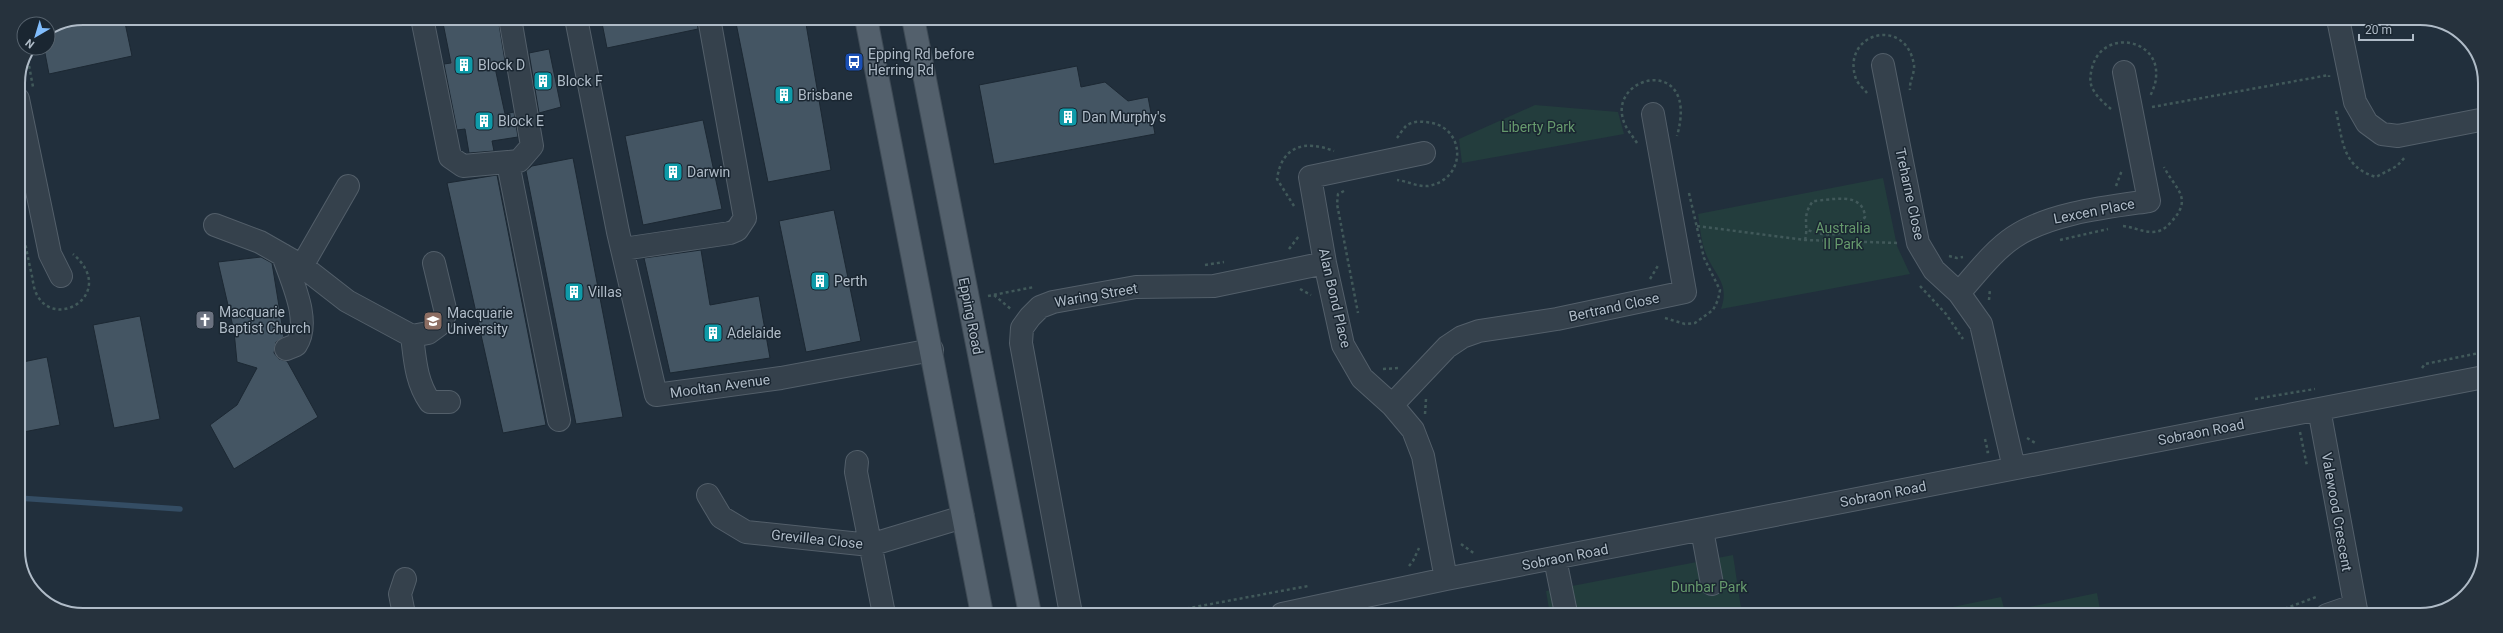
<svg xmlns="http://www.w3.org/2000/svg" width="2503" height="633" font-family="Roboto,sans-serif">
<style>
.green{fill:#233d3d}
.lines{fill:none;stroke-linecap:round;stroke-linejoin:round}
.stream{stroke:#344d64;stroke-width:5.5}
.building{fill:#445563;stroke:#1c2833}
.minor-casing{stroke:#535f6a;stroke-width:24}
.major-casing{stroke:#3e4a55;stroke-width:24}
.path{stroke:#41595a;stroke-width:2.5;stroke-dasharray:3 3;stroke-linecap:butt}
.minor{stroke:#35414c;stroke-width:22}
.major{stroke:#53606c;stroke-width:22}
.labels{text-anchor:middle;stroke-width:3;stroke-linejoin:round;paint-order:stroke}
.poi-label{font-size:14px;fill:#b0bcc8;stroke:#1a2631;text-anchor:start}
.park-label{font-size:14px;fill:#669a6d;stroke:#1a2631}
.street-label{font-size:14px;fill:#b0bcc8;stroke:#1a2631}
.rim{fill:none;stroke:#b0bcc8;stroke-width:2}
</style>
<rect width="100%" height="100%" fill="#212f3c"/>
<path class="green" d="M1535,105L1618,112L1624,134L1462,163L1459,139Z
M1883,178L1897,246L1910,274L1721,309C1730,283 1715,276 1706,254C1701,242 1700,227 1698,214Z
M1733,555L1742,615H1550L1546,591Z
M2097,593L2101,615H1914L2001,597L2005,612Z"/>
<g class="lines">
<path class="stream" d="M18,498L180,509"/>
</g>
<path class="building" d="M83,18H124L132,56L49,74L44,48H48V33Z
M442,18H498L505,61L494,63L505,114L514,112L518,137L492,141L494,151L469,153L465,129L457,130L444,64L451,63Z
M601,18H697L698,29L607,48Z
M735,18H805L831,170L768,182Z
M549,49L561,107L539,113L529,53Z
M1077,66L1081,87L1105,82L1128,101L1148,97L1155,134L994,164L979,85Z
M703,120L722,209L643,225L625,136Z
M573,158L623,417L576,424L526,171L532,166Z
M497,175L546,425L503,433L447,183Z
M834,210L861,341L806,352L779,221Z
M701,250L710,305L759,296L770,358L670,373L644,258Z
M261,257L272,263L284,337L276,342L274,353L279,359L287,361L318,417L234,469L210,425L237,405L257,368L237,362L234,331L218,262Z
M140,316L160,419L114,428L93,325Z
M47,357L60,425L18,433V363Z"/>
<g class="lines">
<defs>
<path id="minor" d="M422,18L450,157L463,166L519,161L532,146L510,18
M576,18L618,232L656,395L781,378L932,350
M2338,19L2355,102L2367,123L2382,134
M1883,65L1918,243L1934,270L1959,293L1981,324L2014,468
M18,99L50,254L61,276
M2382,134L2398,136L2485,119
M1424,153L1310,177L1325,263L1343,345L1362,378L1392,405L1413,430L1423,456L1446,579
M508,163L559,420
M215,225L260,242L302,266L347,301L412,336L428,333L439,325L446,313L434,263
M623,249L730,233L737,230L745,218L709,18
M283,255C291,280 312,321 296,345L286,349
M302,266L348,186
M1959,293C1976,274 1993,251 2014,237C2050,213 2107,207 2149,201L2124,72
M412,336C415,360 416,382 430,402H449
M1392,405L1447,347L1462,337L1479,331L1557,319L1685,292L1653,114
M2319,409L2357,615
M857,462L856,472L884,614
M708,495L721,517L746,532L870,545L963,517
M1702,530L1712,584
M1555,559L1566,613
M404,614L400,594L405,579
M1071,614L1021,343L1022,328L1030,317L1040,307L1053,302L1136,287L1214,286L1325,263
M1282,614L1446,579L2484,377
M2327,615L2353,606"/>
<path id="major" d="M866,18L982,614
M913,18L1030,614"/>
</defs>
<use href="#minor" class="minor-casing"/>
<use href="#major" class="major-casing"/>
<path class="path" d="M28,60L33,87
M1867,93C1864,89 1858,84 1856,79C1840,33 1906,15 1914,65C1915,73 1909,82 1910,90
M2152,107L2329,75V77
M2111,109C2105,104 2098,98 2094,91C2089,84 2090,76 2092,68C2102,28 2160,38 2156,77C2156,84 2152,91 2150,97
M2336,111C2343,141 2342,167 2376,177L2397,166L2406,156
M1397,138C1400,134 1403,129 1406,126C1411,122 1419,121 1424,122C1466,123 1469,179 1428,186C1418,187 1407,181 1397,180
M1637,143C1632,135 1625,128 1623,119C1610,74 1700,55 1677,136
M2116,186L2122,170
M1344,191L1338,194L1337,204L1358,313
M1294,206L1277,179C1282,145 1305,140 1334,151
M19,210C23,232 27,254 32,276C33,282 34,290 37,295C56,331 118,293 73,254
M1697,226L1805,240L1898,243
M2123,226C2133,227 2142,232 2153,232C2160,232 2166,228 2171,222C2194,198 2175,189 2164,167
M1805,240C1809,224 1801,217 1813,201C1832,200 1863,191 1865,217C1852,234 1828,239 1808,230
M2060,240L2108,229
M1289,249L1299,236
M1949,256L1957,258L1963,257
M1205,265L1224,262
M1650,279L1659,264
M1920,286L1946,314L1963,339
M1300,289L1311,295
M994,295L1012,310
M988,296L1034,287
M1989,300L1990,289
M1665,318L1685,324L1695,323L1713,310L1718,300L1720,290L1704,258L1689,193
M2422,368L2425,364L2484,352
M1383,369L1400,368
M2255,399L2315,389
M1425,414L1426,399
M2300,432L2307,466
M2027,438L2037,444
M1985,439L1988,452H1985
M1461,544L1475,554
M1409,566L1413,561L1419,548
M1157,614L1308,586
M1942,615H1945
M2268,615L2316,597"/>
<use href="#minor" class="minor"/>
<use href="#major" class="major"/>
</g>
<defs>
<symbol id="bus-square" viewBox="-11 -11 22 22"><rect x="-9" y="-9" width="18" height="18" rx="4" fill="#1a4fb4" stroke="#1a2631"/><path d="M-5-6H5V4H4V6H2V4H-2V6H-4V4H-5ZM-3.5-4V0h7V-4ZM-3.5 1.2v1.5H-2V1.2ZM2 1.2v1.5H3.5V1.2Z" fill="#fff"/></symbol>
<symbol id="building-square" viewBox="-11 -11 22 22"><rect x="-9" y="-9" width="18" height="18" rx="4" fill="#0f9aa8" stroke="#1a2631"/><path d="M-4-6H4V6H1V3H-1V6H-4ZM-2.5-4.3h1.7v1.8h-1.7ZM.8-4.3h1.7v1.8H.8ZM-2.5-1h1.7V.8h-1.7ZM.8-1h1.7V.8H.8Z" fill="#fff"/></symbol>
<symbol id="church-square" viewBox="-11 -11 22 22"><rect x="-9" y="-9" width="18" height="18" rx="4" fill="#6b7280" stroke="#1a2631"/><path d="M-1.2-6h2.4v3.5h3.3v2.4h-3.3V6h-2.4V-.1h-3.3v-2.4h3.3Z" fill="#fff"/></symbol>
<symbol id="university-square" viewBox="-11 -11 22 22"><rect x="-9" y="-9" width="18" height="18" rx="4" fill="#8d6e63" stroke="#1a2631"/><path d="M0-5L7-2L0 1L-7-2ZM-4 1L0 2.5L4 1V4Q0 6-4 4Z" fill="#fff"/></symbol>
</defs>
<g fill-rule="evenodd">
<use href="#bus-square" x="843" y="51" width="22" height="22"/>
<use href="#building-square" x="453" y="54" width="22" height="22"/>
<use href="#building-square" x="532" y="70" width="22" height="22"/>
<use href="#building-square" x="773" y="84" width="22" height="22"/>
<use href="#building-square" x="1057" y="106" width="22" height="22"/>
<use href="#building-square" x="473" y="110" width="22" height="22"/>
<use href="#building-square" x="662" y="161" width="22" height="22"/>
<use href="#building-square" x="809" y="270" width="22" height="22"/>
<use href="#building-square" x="563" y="281" width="22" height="22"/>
<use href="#church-square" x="194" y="309" width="22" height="22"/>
<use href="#university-square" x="422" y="310" width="22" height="22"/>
<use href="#building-square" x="702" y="322" width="22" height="22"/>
</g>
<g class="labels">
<g class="poi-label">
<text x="868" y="59">Epping Rd before<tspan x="868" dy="16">Herring Rd</tspan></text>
<text x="478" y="70">Block D</text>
<text x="557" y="86">Block F</text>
<text x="798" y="100">Brisbane</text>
<text x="1082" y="122">Dan Murphy's</text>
<text x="498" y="126">Block E</text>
<text x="687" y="177">Darwin</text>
<text x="834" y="286">Perth</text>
<text x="588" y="297">Villas</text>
<text x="219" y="317">Macquarie<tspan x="219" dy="16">Baptist Church</tspan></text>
<text x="447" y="318">Macquarie<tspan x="447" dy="16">University</tspan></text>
<text x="727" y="338">Adelaide</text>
</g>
<g class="park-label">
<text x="1538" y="132">Liberty Park</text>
<text x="1843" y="233">Australia<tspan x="1843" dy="16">II Park</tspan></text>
<text x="1709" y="592">Dunbar Park</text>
</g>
<g class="street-label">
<text transform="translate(1910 194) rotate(78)" y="5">Treharne Close</text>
<text transform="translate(2094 211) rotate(-11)" y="5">Lexcen Place</text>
<text transform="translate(1096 295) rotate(-10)" y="5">Waring Street</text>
<text transform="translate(1335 298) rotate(77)" y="5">Alan Bond Place</text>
<text transform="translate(1614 307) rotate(-12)" y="5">Bertrand Close</text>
<text transform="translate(971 316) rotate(79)" y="5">Epping Road</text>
<text transform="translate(720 386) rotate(-8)" y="5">Mooltan Avenue</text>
<text transform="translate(2201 432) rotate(-11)" y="5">Sobraon Road</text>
<text transform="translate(1883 494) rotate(-11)" y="5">Sobraon Road</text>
<text transform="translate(2337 512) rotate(80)" y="5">Valewood Crescent</text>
<text transform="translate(817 539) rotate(6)" y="5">Grevillea Close</text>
<text transform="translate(1565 557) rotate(-11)" y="5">Sobraon Road</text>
</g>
</g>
<path d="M0 0H2503V633H0ZM83 25H2420A58 58 0 0 1 2478 83V550A58 58 0 0 1 2420 608H83A58 58 0 0 1 25 550V83A58 58 0 0 1 83 25Z" fill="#26323d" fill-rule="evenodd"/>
<path class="rim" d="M83 25H2420A58 58 0 0 1 2478 83V550A58 58 0 0 1 2420 608H83A58 58 0 0 1 25 550V83A58 58 0 0 1 83 25Z"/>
<g transform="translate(36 36) rotate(218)"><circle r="19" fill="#1a2631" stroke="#56626d"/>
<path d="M0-3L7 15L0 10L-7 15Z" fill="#81bdfc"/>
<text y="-6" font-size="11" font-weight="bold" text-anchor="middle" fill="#b0bcc8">N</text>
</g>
<path d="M2359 34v6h54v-6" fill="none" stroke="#b0bcc8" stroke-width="2"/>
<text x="2365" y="34" font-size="12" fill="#b0bcc8" stroke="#1a2631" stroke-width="3" paint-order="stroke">20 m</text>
</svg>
